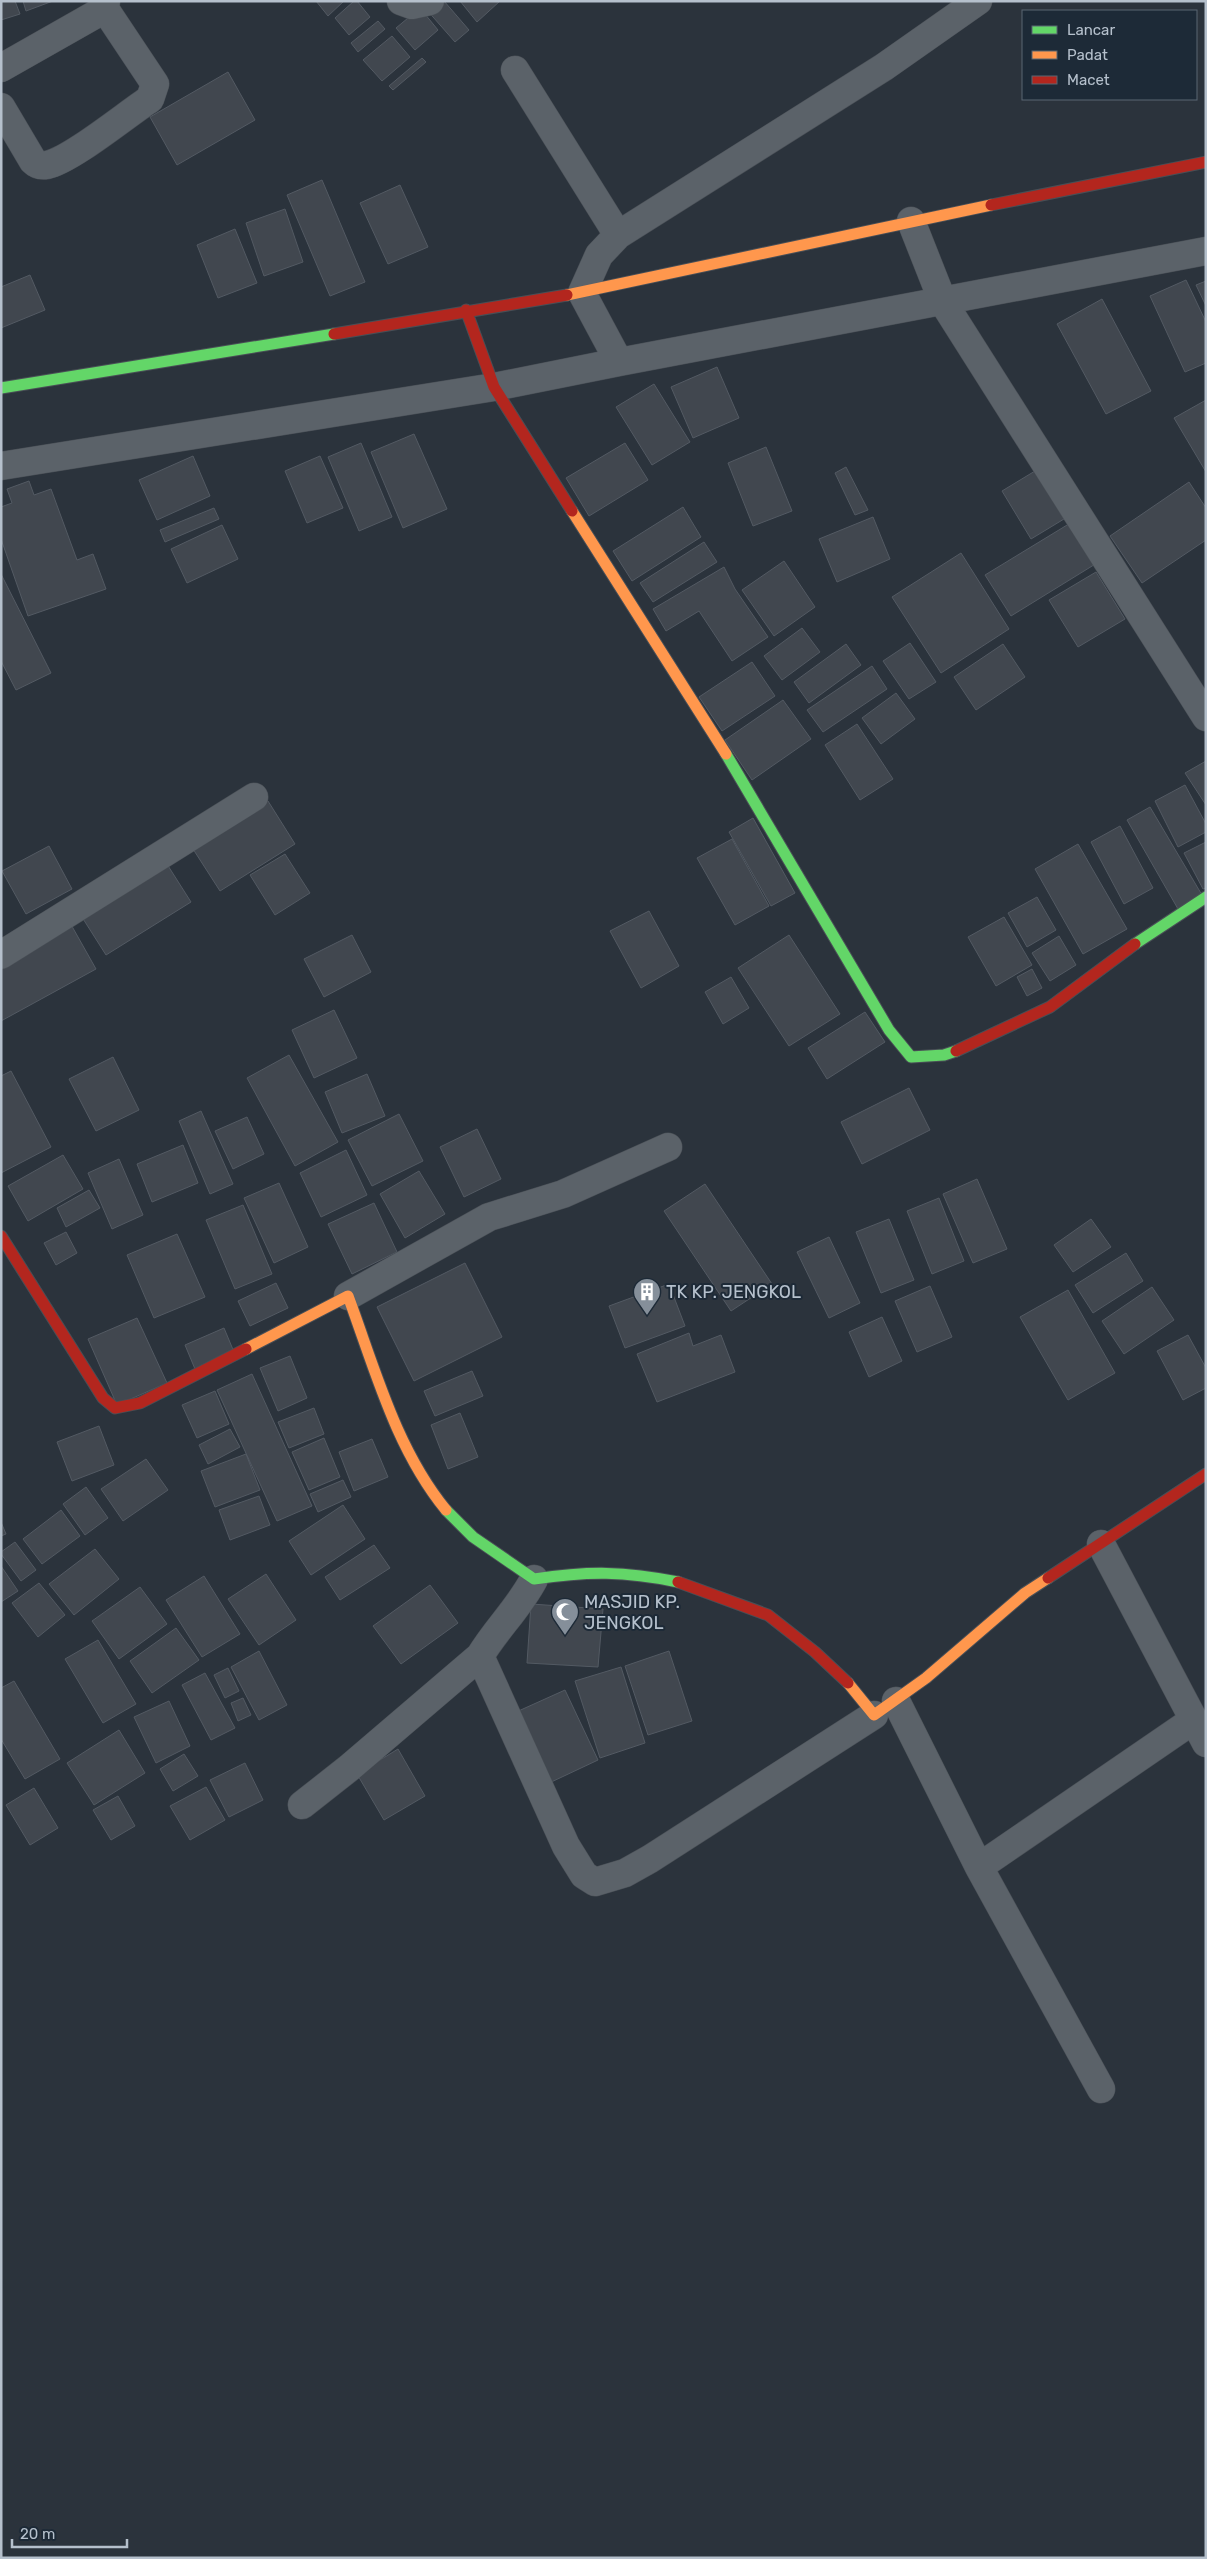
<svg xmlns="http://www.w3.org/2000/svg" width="1207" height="2559" font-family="Rubik,sans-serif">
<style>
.building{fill:#41474f;stroke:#535a63}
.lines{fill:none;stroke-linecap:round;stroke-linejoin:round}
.street-casing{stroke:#494f56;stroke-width:29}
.fast-casing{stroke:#494f56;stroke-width:13}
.slow-casing{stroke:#494f56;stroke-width:13}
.jam-casing{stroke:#494f56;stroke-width:13}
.street{stroke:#5b6269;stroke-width:28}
.fast{stroke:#63d668;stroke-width:11}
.slow{stroke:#ff974d;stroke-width:11}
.jam{stroke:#b3261e;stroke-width:11}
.labels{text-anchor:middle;stroke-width:4;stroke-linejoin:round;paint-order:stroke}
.poi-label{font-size:18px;fill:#b5c0cc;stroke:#1d2a37;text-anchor:start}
</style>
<rect width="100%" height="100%" fill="#2b333c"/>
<path class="building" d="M1,1H15L20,14L1,20Z
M23,1H53L26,11Z
M316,1H344L328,16Z
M354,1H357L370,17L349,35L335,18Z
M435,1H444L469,30L455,42L426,9Z
M460,1H500L477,22Z
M420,8L438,30L415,50L396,28Z
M378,21L385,29L358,52L351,43Z
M392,36L410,57L382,81L363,60Z
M422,58L426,62L393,90L389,86Z
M228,72L255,120L177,165L150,117Z
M322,180L365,282L330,296L287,195Z
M400,185L428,247L388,264L360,203Z
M285,209L303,262L264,276L246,223Z
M235,229L257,283L218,298L197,245Z
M30,275L45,310L1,328V287Z
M1186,280L1206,322V363L1185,372L1150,296Z
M1206,281V306L1196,285Z
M1102,299L1151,391L1106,414L1057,324Z
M717,367L739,418L693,438L671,387Z
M654,384L690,442L652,465L616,407Z
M1206,400V472L1174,418Z
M414,434L447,509L403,528L371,452Z
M361,443L392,517L359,531L328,457Z
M625,443L648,480L589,516L566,478Z
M766,447L792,511L753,526L728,463Z
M193,456L210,496L157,520L139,480Z
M320,456L343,508L307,523L285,471Z
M846,467L868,510L855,515L835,473Z
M1035,471L1064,519L1031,539L1002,491Z
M29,481L34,495L51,489L77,560L93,554L106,589L28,616L1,539V507L12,503L7,489Z
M1189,482L1206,508V540L1142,583L1110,536Z
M683,507L701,537L632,581L613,551Z
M214,508L219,519L165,542L160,530Z
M873,517L890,559L837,582L819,539Z
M1072,522L1097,563L1011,616L985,575Z
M222,525L238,559L187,583L171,549Z
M704,542L717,562L653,602L640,583Z
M961,553L1009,629L941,673L892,597Z
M784,561L815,607L774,636L742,590Z
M724,567L735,589L768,637L732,661L699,611L666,631L653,609Z
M1096,572L1125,619L1078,647L1049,600Z
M1,574L51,673L16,690L1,661Z
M802,628L820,652L782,680L764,656Z
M910,643L936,682L909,699L883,661Z
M846,644L861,665L809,703L794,682Z
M1003,644L1025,677L976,710L954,677Z
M752,662L775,696L722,731L699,697Z
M872,666L887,689L823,732L807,710Z
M896,693L915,719L881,744L862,718Z
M783,700L811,739L752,780L725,740Z
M857,724L893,779L860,800L825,745Z
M1206,761V805L1185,773Z
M1185,785L1206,824V832L1178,847L1155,801Z
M268,801L295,844L220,891L193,849Z
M1150,807L1202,895L1178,909L1127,820Z
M753,818L795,893L771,906L729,832Z
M1120,826L1153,888L1124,904L1091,842Z
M732,839L769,906L735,925L697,858Z
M1206,842V888L1203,889L1184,853Z
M1078,844L1127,929L1083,954L1035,869Z
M49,846L72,889L26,914L2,871Z
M285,854L310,893L275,915L250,875Z
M165,861L191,902L106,955L80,914Z
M1037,897L1056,930L1027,947L1008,913Z
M649,911L679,966L641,988L610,931Z
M1004,917L1032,965L996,986L968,937Z
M69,921L96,969L1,1021V959Z
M352,935L371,972L324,997L304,959Z
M789,935L840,1014L789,1046L738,968Z
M1059,936L1076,965L1050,981L1032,953Z
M1032,969L1042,988L1027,996L1017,977Z
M731,977L749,1008L723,1024L705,992Z
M334,1010L357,1058L314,1078L292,1030Z
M865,1012L885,1042L827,1079L808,1048Z
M289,1055L338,1142L295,1166L247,1078Z
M113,1057L139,1110L96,1131L69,1079Z
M11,1071L51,1147L1,1173V1076Z
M367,1074L385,1116L342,1133L325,1092Z
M909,1088L930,1130L862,1164L841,1122Z
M201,1111L233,1184L210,1194L179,1121Z
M399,1114L423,1161L372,1186L348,1140Z
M247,1117L264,1154L233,1169L215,1131Z
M477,1129L501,1179L464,1197L440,1147Z
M183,1145L198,1183L152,1202L137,1164Z
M346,1150L367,1195L321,1217L300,1173Z
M63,1155L83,1189L28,1221L8,1186Z
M119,1159L143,1215L112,1229L88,1173Z
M419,1171L445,1214L405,1238L380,1194Z
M977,1179L1007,1249L973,1263L943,1194Z
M279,1183L308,1247L274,1263L244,1198Z
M705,1184L772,1284L731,1311L664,1211Z
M89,1190L100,1208L66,1227L57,1208Z
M939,1198L964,1261L932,1274L907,1211Z
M374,1203L397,1252L352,1274L328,1224Z
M243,1205L272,1274L235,1289L206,1220Z
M889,1219L914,1280L881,1293L856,1232Z
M1091,1219L1111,1247L1073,1272L1054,1245Z
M66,1232L77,1253L56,1265L44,1243Z
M177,1234L205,1297L154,1318L127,1255Z
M829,1237L860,1303L829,1318L797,1252Z
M1126,1253L1143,1281L1093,1313L1075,1285Z
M465,1263L502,1337L414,1381L377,1307Z
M276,1283L288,1308L250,1326L238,1301Z
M669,1284L685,1326L625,1348L609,1306Z
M930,1286L952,1337L917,1352L895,1301Z
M1152,1287L1174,1320L1124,1354L1102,1321Z
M1068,1290L1115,1373L1068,1400L1020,1317Z
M882,1317L902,1361L869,1377L849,1332Z
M137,1318L167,1383L117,1405L88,1339Z
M224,1328L234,1352L195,1369L185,1345Z
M689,1333L693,1346L721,1335L735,1372L657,1402L637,1354Z
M1188,1335L1206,1368V1388L1183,1400L1157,1351Z
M290,1356L307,1398L278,1411L260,1368Z
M472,1371L483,1396L435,1416L424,1391Z
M252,1374L312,1506L277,1521L217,1390Z
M215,1391L229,1424L197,1438L182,1405Z
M314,1408L324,1434L289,1448L278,1422Z
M460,1413L478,1457L448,1469L431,1425Z
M99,1426L114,1465L72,1481L57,1442Z
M230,1429L240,1447L208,1464L199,1445Z
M324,1438L340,1477L309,1490L292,1452Z
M372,1439L388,1477L354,1491L339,1452Z
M246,1454L260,1490L215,1507L201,1471Z
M146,1459L168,1490L123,1521L101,1489Z
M343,1480L351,1497L318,1512L310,1494Z
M86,1487L108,1518L85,1535L63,1504Z
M259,1496L270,1525L230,1540L219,1510Z
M343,1505L365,1539L311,1575L289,1541Z
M61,1510L80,1536L42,1564L23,1539Z
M1,1522L6,1534L1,1536Z
M15,1542L36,1570L21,1581L1,1554V1552Z
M374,1545L390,1568L340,1600L325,1577Z
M95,1549L119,1579L74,1615L49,1584Z
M1,1566L18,1591L1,1602Z
M266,1574L296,1620L259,1645L228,1599Z
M204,1576L240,1634L202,1657L166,1600Z
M39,1583L65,1615L38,1637L12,1603Z
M430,1585L458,1623L401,1664L373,1626Z
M140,1587L167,1624L119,1659L92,1621Z
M531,1604L603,1609L598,1667L527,1663Z
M176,1628L199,1660L152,1693L130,1661Z
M98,1640L136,1704L103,1723L65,1659Z
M259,1651L287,1705L259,1720L231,1667Z
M669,1651L692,1721L648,1735L625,1666Z
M621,1667L645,1743L600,1758L575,1681Z
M228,1668L239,1691L225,1698L214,1675Z
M205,1673L235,1728L211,1740L182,1685Z
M14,1681L60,1759L25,1779L1,1739V1688Z
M565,1690L598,1760L547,1784L514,1713Z
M243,1698L251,1715L238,1721L231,1703Z
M169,1701L190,1746L156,1763L134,1717Z
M119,1730L145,1773L94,1805L67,1763Z
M398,1749L425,1796L384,1820L357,1774Z
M184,1754L198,1776L173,1791L160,1769Z
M245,1763L263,1800L229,1817L210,1780Z
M206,1787L225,1820L190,1840L170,1806Z
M34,1788L58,1828L30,1845L6,1805Z
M118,1796L135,1826L111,1840L93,1810Z"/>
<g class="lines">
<defs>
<path id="street" d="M401,1L412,5L430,1
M1,68L105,9L106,1
M515,70L618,235
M1,107L33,161C37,165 41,166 47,165C71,160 127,114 150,99L155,84L105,9
M911,221L943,302L1206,717
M619,362L1206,251
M1,466L494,387L619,362L582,293L599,255L618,235L884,67L978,1
M1,955L254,797
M348,1296L489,1217L563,1194L668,1147
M1101,1544L1206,1743
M480,1656L566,1846L584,1875L595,1882L625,1873L650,1859L874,1715
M896,1701L979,1867L1101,2089
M302,1805L349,1768L480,1656C496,1629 519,1608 534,1579
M979,1867L1192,1721"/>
<path id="fast" d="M1,388L334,334
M726,754L889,1030L911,1057L944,1055L956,1051
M1135,944L1206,897
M446,1510L473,1537L534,1579C589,1571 624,1571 678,1582"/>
<path id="slow" d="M567,295L991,205
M572,511L726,754
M246,1349L348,1296C375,1369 396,1449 446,1510
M848,1683L874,1715L926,1678L1025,1593L1048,1578"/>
<path id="jam" d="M991,205L1206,162
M466,310L494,387L572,511
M334,334L567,295
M956,1051L1050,1007L1135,944
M1,1236L103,1398L115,1408L140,1403L246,1349
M1048,1578L1206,1474
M678,1582L768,1615L815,1652L848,1683"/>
</defs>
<use href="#street" class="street-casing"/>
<use href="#fast" class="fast-casing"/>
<use href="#slow" class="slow-casing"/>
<use href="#jam" class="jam-casing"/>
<use href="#street" class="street"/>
<use href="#fast" class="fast"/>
<use href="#slow" class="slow"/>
<use href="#jam" class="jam"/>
</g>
<defs>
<symbol id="building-pin" viewBox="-11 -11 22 30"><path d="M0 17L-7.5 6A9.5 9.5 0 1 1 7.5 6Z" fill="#858f9a" stroke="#1d2a37"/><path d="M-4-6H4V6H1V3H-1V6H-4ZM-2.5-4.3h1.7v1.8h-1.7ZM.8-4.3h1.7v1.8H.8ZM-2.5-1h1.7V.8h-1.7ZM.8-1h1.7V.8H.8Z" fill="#fff"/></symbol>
<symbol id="mosque-pin" viewBox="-11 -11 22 30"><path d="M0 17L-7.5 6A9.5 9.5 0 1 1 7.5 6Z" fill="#858f9a" stroke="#1d2a37"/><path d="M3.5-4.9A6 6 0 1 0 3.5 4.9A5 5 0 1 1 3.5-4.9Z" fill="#fff"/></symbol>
</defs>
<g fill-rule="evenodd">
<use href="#building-pin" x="631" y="1276" width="32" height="43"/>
<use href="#mosque-pin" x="549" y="1596" width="32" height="43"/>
</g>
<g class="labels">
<g class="poi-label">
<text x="666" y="1298">TK KP. JENGKOL</text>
<text x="584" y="1608">MASJID KP.<tspan x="584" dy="21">JENGKOL</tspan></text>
</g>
</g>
<rect width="1207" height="2559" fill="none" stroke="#b5c0cc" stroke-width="5"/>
<rect x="1022" y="10" width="175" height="90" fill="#1d2a37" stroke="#5a6673"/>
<rect x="1032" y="26" width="25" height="8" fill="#63d668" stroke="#5a6673"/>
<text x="1067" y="35" font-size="15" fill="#b5c0cc">Lancar</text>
<rect x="1032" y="51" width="25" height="8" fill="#ff974d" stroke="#5a6673"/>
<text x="1067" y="60" font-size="15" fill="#b5c0cc">Padat</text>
<rect x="1032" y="76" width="25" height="8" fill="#b3261e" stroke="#5a6673"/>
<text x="1067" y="85" font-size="15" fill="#b5c0cc">Macet</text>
<path d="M12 2539v8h115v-8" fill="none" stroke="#b5c0cc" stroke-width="2.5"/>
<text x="20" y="2539" font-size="15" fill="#b5c0cc" stroke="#1d2a37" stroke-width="4" paint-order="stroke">20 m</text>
</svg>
